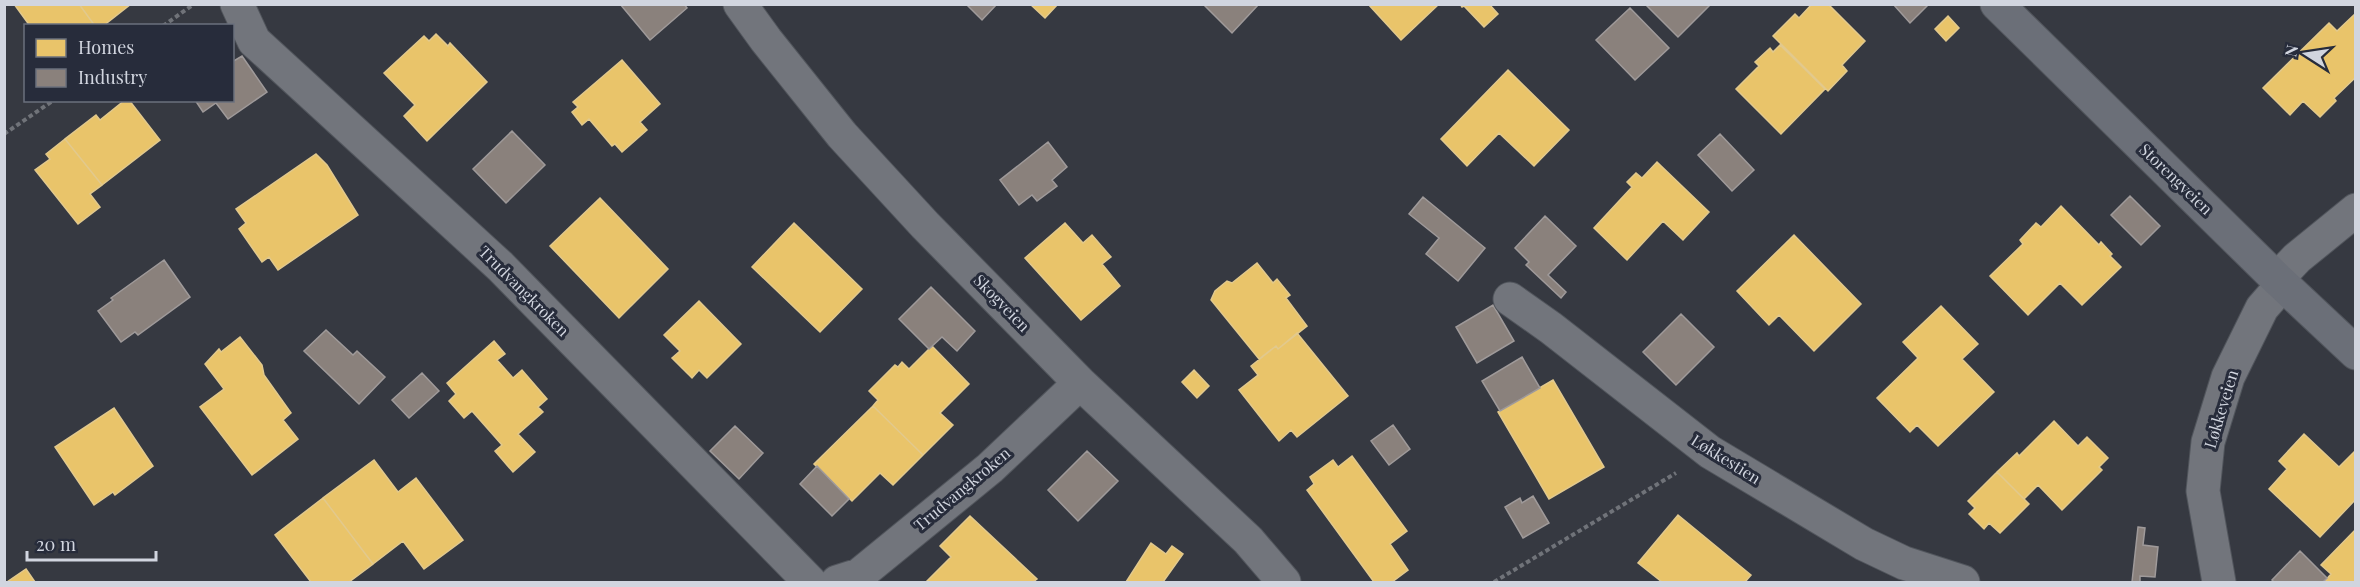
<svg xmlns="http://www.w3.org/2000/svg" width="2360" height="587" font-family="'Playfair Display',serif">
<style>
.homes{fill:#e9c46a;stroke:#e2c98d;stroke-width:1.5}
.industry{fill:#8a817c;stroke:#9f9a9a;stroke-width:1.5}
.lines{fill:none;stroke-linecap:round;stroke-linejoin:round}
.minor-casing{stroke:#51555c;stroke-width:35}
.major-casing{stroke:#51555c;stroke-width:35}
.path{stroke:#707379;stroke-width:4;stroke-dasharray:4.5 3;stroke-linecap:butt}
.minor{stroke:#72757c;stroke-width:33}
.major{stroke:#6b6f78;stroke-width:33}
.labels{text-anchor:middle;stroke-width:6;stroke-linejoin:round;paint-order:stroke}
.street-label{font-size:16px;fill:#d1d5df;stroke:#272c3b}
</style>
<rect width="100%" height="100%" fill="#363941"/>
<path class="homes" d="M14,4H79L95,26H30Z
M79,4H131L103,26H95Z
M1030,4H1058L1045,18Z
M1368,4H1439L1401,40Z
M1460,4H1489L1498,14L1484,27L1464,6L1462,7Z
M1812,4H1828L1865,41L1842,65L1847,71L1828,91L1773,36L1795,14L1799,18Z
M2356,13V77L2334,98L2336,101L2320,117L2303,101L2290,115L2263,88L2329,23L2337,31Z
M1948,16L1959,28L1946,41L1935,29Z
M436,34L448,46L450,43L487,82L427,141L404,116L415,105L384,73L424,36L429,41Z
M1780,45L1825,89L1781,134L1736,89L1759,66L1755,62L1770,48L1773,52Z
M622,60L660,104L640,122L647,130L622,152L615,144L612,146L589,119L582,125L572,112L578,107L573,102Z
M1508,70L1569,130L1534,166L1499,133L1467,166L1441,139Z
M125,100H129L160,140L102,185L65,139L96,115L100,120Z
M65,139L102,185L90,194L100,207L78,224L35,170L50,159L46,154Z
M316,154L327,165L358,215L278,270L269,257L262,262L239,229L246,223L236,209Z
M1657,162L1709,212L1683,240L1663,221L1627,260L1594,228L1632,187L1627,182L1636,173L1642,178Z
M600,198L668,269L619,318L550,246Z
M2061,206L2099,245L2101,242L2112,254L2110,256L2121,267L2082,305L2060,283L2028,315L1990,276L2023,244L2020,240L2036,223L2041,227Z
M794,223L862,289L820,332L752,267Z
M1065,223L1083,243L1092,235L1111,257L1102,264L1120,286L1081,320L1025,258Z
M1794,235L1861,304L1814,351L1779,315L1769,325L1737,291Z
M1257,263L1273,283L1277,279L1290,295L1286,298L1307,326L1278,349L1276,346L1259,359L1211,300L1215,291L1227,281L1232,283Z
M699,301L741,344L707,378L699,370L692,378L672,358L680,351L664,335Z
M1941,306L1978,344L1962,359L1994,392L1938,446L1917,425L1910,432L1877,398L1918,358L1903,342Z
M1297,333L1348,396L1297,437L1291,430L1279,441L1239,390L1258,375L1251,366L1276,346L1278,349Z
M240,337L262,365L264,375L291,413L283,420L298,439L252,475L200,407L224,389L205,364L219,349L221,352Z
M494,341L505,354L497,360L513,378L522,370L547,399L538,407L543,412L518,434L535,452L513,472L495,451L502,445L472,411L464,418L449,401L456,394L447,383Z
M932,346L969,384L940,413L953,425L923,455L873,406L878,400L869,391L895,365L898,367L902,362L909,369Z
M1194,370L1209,386L1197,398L1182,382Z
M1553,380L1604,467L1549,499L1498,412Z
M873,406L923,455L893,485L880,473L852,501L814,464Z
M114,408L153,466L115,495L113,492L94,505L55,447Z
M2054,421L2078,446L2087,437L2108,458L2099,467L2102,470L2062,510L2038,485L2024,499L1997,472L2017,453L2019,456Z
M2304,434L2339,467L2356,450V499L2320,537L2269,489L2287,469L2279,461Z
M1352,456L1407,531L1390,544L1408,570L1392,582H1374L1307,490L1314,484L1310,477L1333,460L1338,467Z
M374,460L398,492L416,478L463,540L424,569L403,541L373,564L323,498Z
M1997,472L2029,504L2000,533L1989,523L1984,529L1969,514L1975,508L1968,501Z
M323,498L373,564L349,582H311L275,535Z
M1678,515L1751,575L1745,582H1662L1638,563Z
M970,516L1037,579L1033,582H926L951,557L940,546Z
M2356,529V582H2324L2331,574L2321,565Z
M1151,543L1166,554L1172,546L1183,554L1163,582H1126Z
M26,569L35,582H7Z"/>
<path class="industry" d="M620,4H684L687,8L650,40Z
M966,4H997L982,20Z
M1203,4H1259L1232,33Z
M1645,4H1709L1710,5L1678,37Z
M1893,4H1929L1910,23Z
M1630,8L1669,48L1635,80L1596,40Z
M242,56L267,92L228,119L216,103L203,112L195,100H232V62Z
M512,131L545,165L506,203L473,169Z
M1720,134L1754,170L1732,191L1698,155Z
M1048,142L1067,167L1052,180L1057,186L1037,201L1032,195L1019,205L1000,180Z
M2130,196L2160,226L2141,245L2111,215Z
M1423,197L1485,248L1458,281L1426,254L1439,238L1409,214Z
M1545,216L1576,246L1548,275L1566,292L1561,298L1526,265L1529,262L1515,248Z
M164,260L190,297L138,335L135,332L121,342L98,311L113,300L111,298Z
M931,287L975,331L957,351L942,337L929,349L899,319Z
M1493,305L1514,341L1477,363L1456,327Z
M1681,314L1714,347L1676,385L1643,352Z
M326,330L353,355L357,351L385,377L359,404L304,351Z
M1522,357L1540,388L1500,411L1482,381Z
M422,373L439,391L409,418L392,400Z
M1393,425L1410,449L1389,465L1371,441Z
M735,426L763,453L739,479L710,451Z
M1087,451L1118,481L1078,521L1048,490Z
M817,466L849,499L832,516L800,484Z
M1533,496L1549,523L1523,538L1505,507L1520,498L1522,503Z
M2138,527L2145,528L2143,545L2158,547L2155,577L2140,576V582H2132Z
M2300,551L2327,578L2323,582H2274L2272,580Z"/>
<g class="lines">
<defs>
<path id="minor" d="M237,4L254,41L500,266L810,582
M740,4L766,40L842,135L925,225L1080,383L1248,540L1284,582
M2277,279L2297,258L2356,210
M1510,299L1551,328L1710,452L1864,544L1904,563L1963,582
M837,582L859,575L990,468L1080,383
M2219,582L2203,491L2208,442L2228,377L2262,308L2283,284"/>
<path id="major" d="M1997,4L2277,279L2356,353"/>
</defs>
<use href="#minor" class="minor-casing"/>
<use href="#major" class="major-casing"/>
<path class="path" d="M163,26L194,4
M4,134L54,100
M1494,582L1676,473"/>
<use href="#minor" class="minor"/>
<use href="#major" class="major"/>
</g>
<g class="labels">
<g class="street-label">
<text transform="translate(2176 179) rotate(44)" y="6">Storengveien</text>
<text transform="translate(524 291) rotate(45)" y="6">Trudvangkroken</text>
<text transform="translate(1002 303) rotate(46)" y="6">Skogveien</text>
<text transform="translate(2221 409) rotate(-73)" y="6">Løkkeveien</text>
<text transform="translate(1726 459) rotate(32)" y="6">Løkkestien</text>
<text transform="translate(962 489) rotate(-40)" y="6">Trudvangkroken</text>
</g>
</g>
<rect width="2360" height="587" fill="none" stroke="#d1d5df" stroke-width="12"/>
<rect x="24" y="24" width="210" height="78" fill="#272c3b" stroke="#6b707d" stroke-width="1.5"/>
<rect x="36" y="39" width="30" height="18" fill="#e9c46a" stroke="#6b707d" stroke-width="1.5"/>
<text x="78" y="54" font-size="18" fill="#d1d5df">Homes</text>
<rect x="36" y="69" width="30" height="18" fill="#8a817c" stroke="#6b707d" stroke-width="1.5"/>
<text x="78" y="84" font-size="18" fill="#d1d5df">Industry</text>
<g transform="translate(2306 54) rotate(282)" stroke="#272c3b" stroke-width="4.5" paint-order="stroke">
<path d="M0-4.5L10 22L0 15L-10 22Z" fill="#d1d5df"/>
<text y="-9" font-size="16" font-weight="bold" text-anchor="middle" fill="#d1d5df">N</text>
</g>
<path d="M27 551v9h129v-9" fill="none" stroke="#d1d5df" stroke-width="3"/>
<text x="36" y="551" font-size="18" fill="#d1d5df" stroke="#272c3b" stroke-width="4.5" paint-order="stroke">20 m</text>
</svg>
